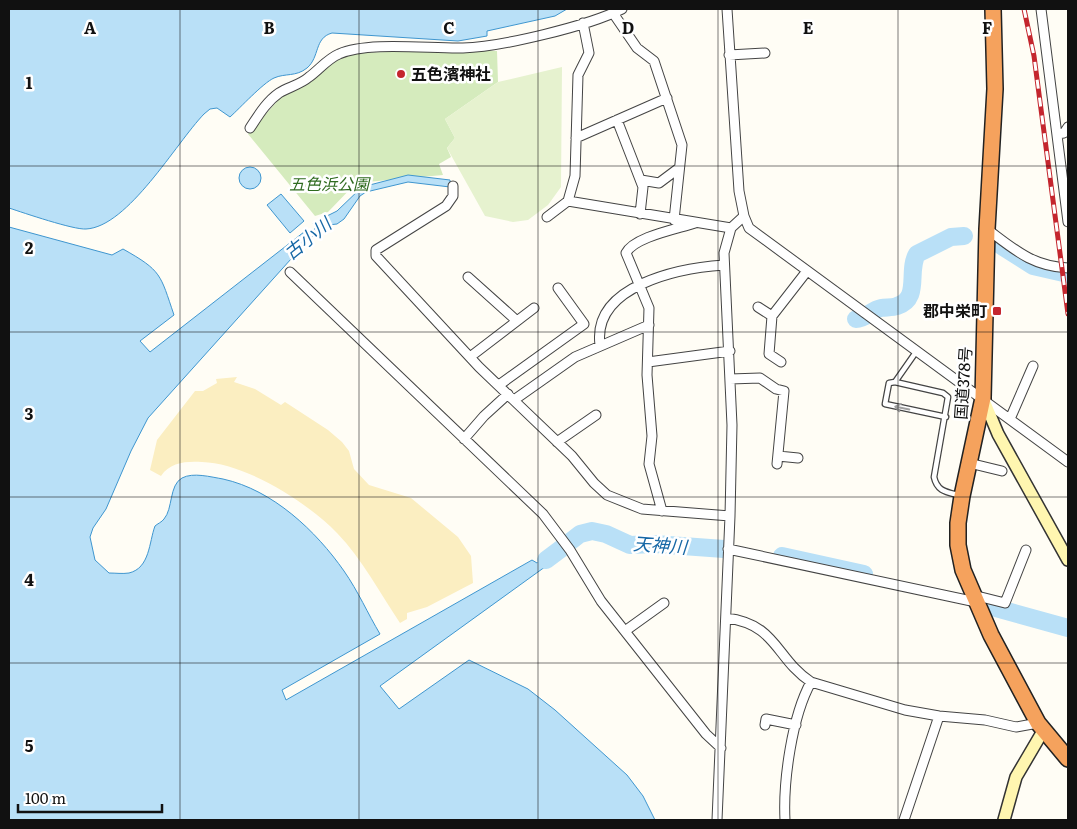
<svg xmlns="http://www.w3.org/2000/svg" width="1077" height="829" font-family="Literata,'Noto Sans JP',serif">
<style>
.green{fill:#d5ebbd}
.sand{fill:#fbeec1}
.pitch{fill:#e6f2cf}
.water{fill:#b9e0f7;stroke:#3f96cf}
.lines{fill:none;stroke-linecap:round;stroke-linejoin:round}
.river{stroke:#b9e0f7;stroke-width:18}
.lane-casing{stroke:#444;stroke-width:7}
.street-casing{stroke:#444;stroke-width:11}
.secondary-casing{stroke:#333;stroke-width:14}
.highway-casing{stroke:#222;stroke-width:18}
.lane{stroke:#fff;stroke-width:4.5}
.street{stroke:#fff;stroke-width:9}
.secondary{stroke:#fff6b0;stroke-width:11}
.highway{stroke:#f5a25d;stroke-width:15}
.rail-casing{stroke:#c4262e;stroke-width:5}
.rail{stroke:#fff;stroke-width:3;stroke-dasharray:9;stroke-linecap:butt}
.oneway{stroke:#a0a0a0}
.grid{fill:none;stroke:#111;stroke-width:1;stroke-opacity:0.55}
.poi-dot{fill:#c4262e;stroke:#fff;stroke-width:2}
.labels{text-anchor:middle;stroke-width:5;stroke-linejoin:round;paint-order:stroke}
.poi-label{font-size:16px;font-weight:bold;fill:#111;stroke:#fff;text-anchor:start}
.park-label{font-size:16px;font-style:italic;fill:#2f6b1f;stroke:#fff}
.street-label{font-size:16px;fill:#111;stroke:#fff}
.water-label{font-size:18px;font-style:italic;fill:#1768a6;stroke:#fff}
.grid-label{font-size:16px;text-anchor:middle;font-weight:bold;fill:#111;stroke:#fff;stroke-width:5;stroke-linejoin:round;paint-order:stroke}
</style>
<rect width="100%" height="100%" fill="#fffdf5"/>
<path class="green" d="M451,50L497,51L498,82L445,119L455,138L447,148L451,157L439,164L443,175L356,183L328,212L315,216L248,134L281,97L301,88L339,58L356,53Z"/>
<path class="sand" d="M237,377L234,382L255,389L281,405L285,402L328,430L342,442L349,451L354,469L369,485L411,498L458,537L471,556L473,583L427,607L407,613V619L400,623C380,593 362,559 337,533C307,502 245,463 202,462C187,461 170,462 161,476L150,470L157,440L195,391H203L217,383L216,379Z"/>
<path class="pitch" d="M562,67L561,187L548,205L528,220L513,222L485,216L447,148L455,138L445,119L498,82Z"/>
<path class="water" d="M9,9H567L555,16L487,31V36L458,41L332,33C314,38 320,57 307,68C296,77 285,73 274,78C263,83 240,108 230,117L217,108L210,109L204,114C176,143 128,227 86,229C74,230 24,213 9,208Z
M239 178a11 11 0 1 1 22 0a11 11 0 1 1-22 0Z
M408,175L450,180V187L408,182L366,192L360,196L344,219L337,224L328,225L309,239L148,418L131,451L106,509L93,528L90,537L95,560L109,573C116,573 122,574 129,573C150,568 149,542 155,526C157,524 162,522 164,519C173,509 169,485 182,478C193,472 211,477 223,479C273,490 316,531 344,571C358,591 368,614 380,634L282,690L286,700L532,560L537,563L544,557L549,564L380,686L399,709L469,660L528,689L555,710L627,775L643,796L655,820H9V227L112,255L123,249C162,271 160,274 174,315L140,341L150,352L304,232H312L316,227L313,223L337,211L362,187Z
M281,194L304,221L290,233L267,205Z"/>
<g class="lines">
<path class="river" d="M1000,245L1033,266L1068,274
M856,319C866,319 871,310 881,308C886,307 892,308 897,306C921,299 907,271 917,254L951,237L964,236
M571,541L580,534L592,531L606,534L630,545L655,544L724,549
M782,556L864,574
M546,560L562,548
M996,608L1068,628"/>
<defs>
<path id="lane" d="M916,352L895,382L889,383L885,404L946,417
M895,382L943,393L948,397L934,477C937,491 946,492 958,495"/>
<path id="street" d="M727,9L739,191L744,216L749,228L1068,462
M1041,9L1068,222
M613,13L637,48L654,61L682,145L674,220
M729,55L765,53
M617,120L643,187L640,214
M250,128C258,116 266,102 279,93C288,87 300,85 309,77C319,70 327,59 339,54C368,41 430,49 463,48C501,47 588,26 622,9
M1057,134L1064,133L1068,127
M576,138L667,98
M641,180L659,183L679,168
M453,186V196L446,206L376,250V256L479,367L572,456L594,483L607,495L642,509L730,516
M568,201L575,176L578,75L589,53L583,23
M547,217L568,201L731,228
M987,229C1015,250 1032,266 1068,268
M290,272L543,514L570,550L601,601L706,734L721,748
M468,277L517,321
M758,307L772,316
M600,345C592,285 680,268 724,265
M470,357L534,308
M648,362L730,351
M781,362L769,354L772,316L807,271
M730,379L760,378L776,389L784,391L777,464
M499,385L584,324L558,288
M514,400L575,357L649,325
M1010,419L1033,366
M464,439L484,416L508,394
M557,442L596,415
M778,456L798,458
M969,463L1002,471
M662,511L649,464L652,436L647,375L649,308L626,253C634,237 677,229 695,223
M728,549L976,602
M973,595L1005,603L1026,550
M726,618C777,624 775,658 811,682L905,710L939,716L985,720L1016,727L1038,723
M625,631L664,603
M765,725L766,719L796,725
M717,820L730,516L732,425L724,253L731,228L744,216
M785,820C783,781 792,716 811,682
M904,820L939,716"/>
<path id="secondary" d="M983,398L998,434L1068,560
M1004,820L1016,777L1043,731"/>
<path id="highway" d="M993,9L995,89L987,229L983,398L962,496L958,523V545L963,570L991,635L1038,723L1068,759"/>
</defs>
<use href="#lane" class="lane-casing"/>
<use href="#street" class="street-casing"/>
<use href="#secondary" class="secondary-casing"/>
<use href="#highway" class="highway-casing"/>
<use href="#lane" class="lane"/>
<use href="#street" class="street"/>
<use href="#secondary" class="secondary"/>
<use href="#highway" class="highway"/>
<defs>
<path id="rail" d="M1024,9L1034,56L1068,314"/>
</defs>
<use href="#rail" class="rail-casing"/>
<use href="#rail" class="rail"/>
</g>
<defs><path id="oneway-shaft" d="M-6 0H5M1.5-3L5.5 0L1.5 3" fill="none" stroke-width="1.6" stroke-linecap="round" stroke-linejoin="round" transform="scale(1.25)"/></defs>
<use class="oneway" href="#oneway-shaft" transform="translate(902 408) rotate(-168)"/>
<path class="grid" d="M180,9V820M359,9V820M538,9V820M718,9V820M898,9V820M9,166H1068M9,332H1068M9,497H1068M9,663H1068"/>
<g class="poi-dot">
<circle cx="401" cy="74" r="5"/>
<rect x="992" y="306" width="10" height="10" rx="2.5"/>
</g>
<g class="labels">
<g class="poi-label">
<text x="411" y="80">五色濱神社</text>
<text x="987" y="317" text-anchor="end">郡中栄町</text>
</g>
<g class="park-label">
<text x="329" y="190">五色浜公園</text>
</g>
<g class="street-label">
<text transform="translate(963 383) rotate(-86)" y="6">国道378号</text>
</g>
<g class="water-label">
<text transform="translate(308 239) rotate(-39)" y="6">古小川</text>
<text transform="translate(660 546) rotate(4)" y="6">天神川</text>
</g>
</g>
<g class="grid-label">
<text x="90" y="34">A</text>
<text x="269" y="34">B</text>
<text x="449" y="34">C</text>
<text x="628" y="34">D</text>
<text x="808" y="34">E</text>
<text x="987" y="34">F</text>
<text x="29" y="89">1</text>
<text x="29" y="254">2</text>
<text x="29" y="420">3</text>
<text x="29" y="586">4</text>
<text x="29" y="752">5</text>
</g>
<rect width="1077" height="829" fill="none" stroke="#111111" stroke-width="20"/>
<path d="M18 804v8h144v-8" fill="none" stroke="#111111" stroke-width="2.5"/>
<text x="25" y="804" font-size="15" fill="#111111" stroke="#ffffff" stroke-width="4" paint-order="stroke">100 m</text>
</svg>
